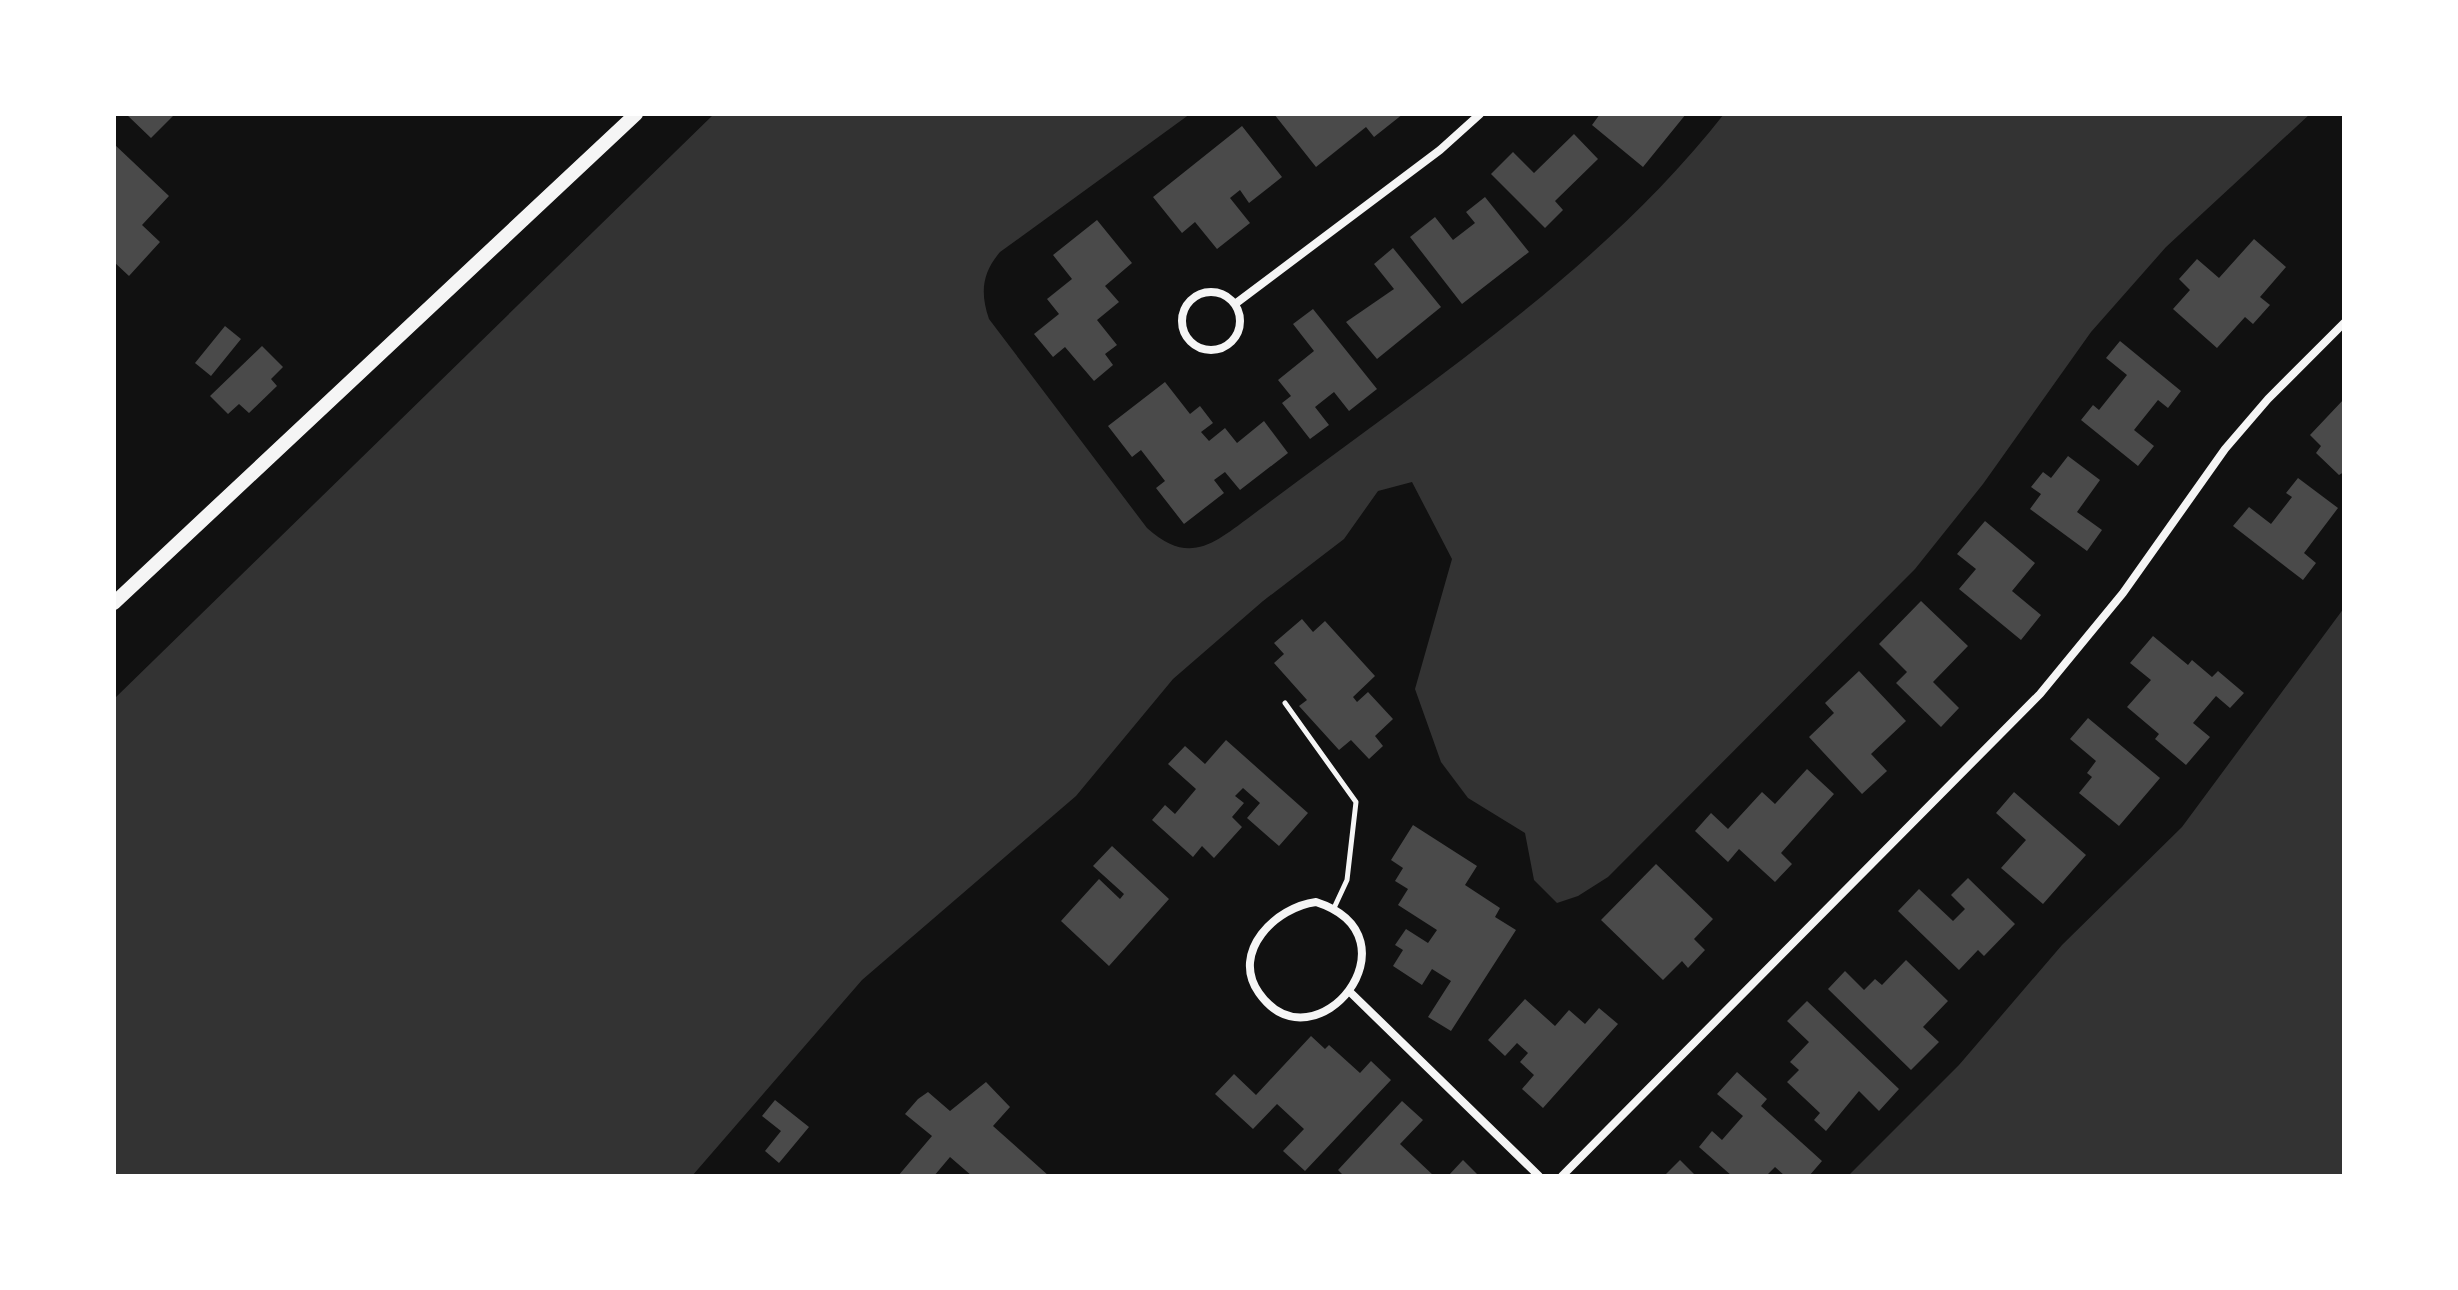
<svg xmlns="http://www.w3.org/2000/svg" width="2458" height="1290" font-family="'Varela Round',sans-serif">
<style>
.water{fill:#333}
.building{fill:#4a4a4a}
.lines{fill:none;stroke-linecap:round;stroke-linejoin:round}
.service{stroke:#f5f5f5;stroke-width:5}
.minor{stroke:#f5f5f5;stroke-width:8}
.secondary{stroke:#f5f5f5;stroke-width:14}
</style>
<rect width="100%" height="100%" fill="#111"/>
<path class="water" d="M714,114H1190L1000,252C982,273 980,293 989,319L1147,528C1189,566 1213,544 1251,516C1413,393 1598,275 1724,114H2310L2166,247L2091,332L1983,484L1915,569L1608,877L1578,896L1557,903L1534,880L1525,833L1468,798L1441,762L1415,689L1452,559L1412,482L1378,491L1344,539L1263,601L1173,679L1076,796L862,980L692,1176H114V699Z
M2344,608V1176H1848L1959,1065L2062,945L2182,827Z"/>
<path class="building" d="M126,114H175L151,138Z
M1274,114H1403L1374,137L1366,127L1316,167Z
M1600,114H1686L1643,167L1592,125Z
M1242,126L1282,177L1249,203L1240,190L1230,198L1250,223L1217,249L1195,222L1182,233L1153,197Z
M1574,134L1598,159L1555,201L1563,210L1545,228L1491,174L1513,152L1534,173Z
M114,144L169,196L142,225L160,242L129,276L114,262Z
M1485,197L1529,252L1462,304L1410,237L1435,217L1453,240L1475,223L1466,212Z
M1097,220L1132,263L1105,286L1119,302L1097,320L1117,345L1105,354L1113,365L1094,381L1065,347L1053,357L1034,334L1059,314L1047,299L1072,279L1053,255Z
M2254,239L2286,267L2260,297L2270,305L2253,324L2245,317L2217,348L2173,309L2190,290L2179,279L2197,259L2219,278Z
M1393,248L1441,307L1377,359L1346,322L1394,289L1374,264Z
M1313,309L1377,389L1349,411L1334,392L1315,407L1329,425L1310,439L1282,403L1291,396L1278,380L1314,351L1293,324Z
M225,326L241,339L211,376L195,363Z
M2120,341L2181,391L2168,408L2158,400L2134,430L2154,446L2138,466L2081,420L2093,405L2099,410L2127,375L2106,358Z
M262,346L283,367L271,379L277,386L249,413L239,404L228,414L210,396Z
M1165,382L1190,414L1200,406L1213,423L1201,432L1209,441L1225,428L1237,443L1264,421L1288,453L1240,490L1225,472L1214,480L1224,493L1184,524L1156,488L1165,481L1141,450L1132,457L1108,426Z
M2344,399V472L2339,475L2316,453L2321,446L2310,435Z
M2068,456L2100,480L2077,512L2102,530L2087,551L2030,509L2041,494L2031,487L2043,472L2051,478Z
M2298,478L2338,508L2304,553L2316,563L2303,580L2233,526L2249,507L2271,524L2292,497L2286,493Z
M1985,521L2035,563L2012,591L2041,615L2021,640L1959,589L1976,569L1957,554Z
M1921,601L1968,646L1933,682L1959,708L1941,727L1896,683L1907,672L1879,644Z
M1302,619L1313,632L1325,621L1375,676L1353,697L1357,702L1368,692L1393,719L1375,736L1383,746L1369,759L1351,740L1339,750L1299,706L1307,700L1274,663L1284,654L1274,643Z
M2153,636L2188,665L2192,660L2212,677L2218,671L2244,693L2230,708L2216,696L2193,723L2210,737L2186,765L2155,739L2159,734L2127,707L2151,680L2130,663Z
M1859,671L1906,721L1871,754L1887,771L1862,794L1809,737L1834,713L1825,703Z
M2088,718L2160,778L2119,826L2079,793L2092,777L2087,773L2096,761L2070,739Z
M1226,740L1308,813L1279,846L1247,818L1260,803L1243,788L1235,796L1244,803L1232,817L1242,827L1214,858L1202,846L1193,857L1152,820L1165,805L1175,814L1196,789L1168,764L1185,746L1205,764Z
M1807,769L1834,794L1781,853L1792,864L1775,882L1739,849L1728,862L1695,831L1711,813L1728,829L1762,792L1775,804Z
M2014,792L2086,855L2043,904L2001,868L2026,840L1996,813Z
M1413,825L1477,866L1465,885L1500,908L1495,917L1516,930L1451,1031L1428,1017L1451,981L1432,969L1422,985L1393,966L1403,950L1395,945L1406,929L1428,943L1437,930L1398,905L1408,889L1395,881L1403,868L1391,860Z
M1112,846L1169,899L1109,966L1061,921L1099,879L1120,899L1124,894L1093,866Z
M1656,864L1713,919L1694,939L1705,950L1688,968L1682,961L1663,980L1601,920Z
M1968,878L2015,924L1984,956L1978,950L1959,970L1898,911L1919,889L1953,921L1965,909L1951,895Z
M1906,960L1948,1001L1923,1027L1939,1042L1911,1070L1828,989L1845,971L1864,990L1875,979L1882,985Z
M1525,999L1555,1026L1569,1010L1585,1024L1599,1008L1618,1024L1543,1108L1522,1089L1534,1075L1520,1062L1528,1053L1517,1043L1505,1056L1488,1040Z
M1807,1001L1899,1089L1879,1111L1859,1091L1826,1131L1814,1120L1820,1113L1787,1082L1799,1070L1790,1062L1809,1042L1787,1021Z
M1311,1036L1325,1049L1329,1045L1360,1073L1371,1061L1391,1080L1305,1171L1283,1151L1304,1129L1277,1104L1253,1129L1215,1094L1234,1074L1256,1095Z
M1737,1072L1767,1099L1761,1106L1822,1161L1809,1176H1785L1775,1167L1766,1176H1732L1699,1147L1712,1131L1722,1140L1743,1116L1717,1094Z
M986,1082L1010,1107L993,1126L1049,1176H972L950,1157L934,1176H898L932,1136L905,1114L918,1099L928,1092L950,1111Z
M775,1100L809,1127L779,1163L765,1151L781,1131L762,1116Z
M1402,1101L1423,1120L1400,1144L1434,1176H1344L1338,1170Z
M1463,1160L1479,1176H1448Z
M1680,1160L1696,1176H1664Z"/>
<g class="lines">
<path class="service" d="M1285,703L1356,802L1347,880L1334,908"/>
<path class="minor" d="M1182 321a29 29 0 1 1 58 0a29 29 0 1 1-58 0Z
M1235,304L1440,150L1480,114
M1316,902C1424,937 1315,1072 1259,993C1230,952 1276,907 1316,902Z
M1351,993L1539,1176
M1562,1176L2040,694L2123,593L2225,449L2268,399L2344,323"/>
<path class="secondary" d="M114,603L636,114"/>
</g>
<rect width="2458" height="1290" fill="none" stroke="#ffffff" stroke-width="232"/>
</svg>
